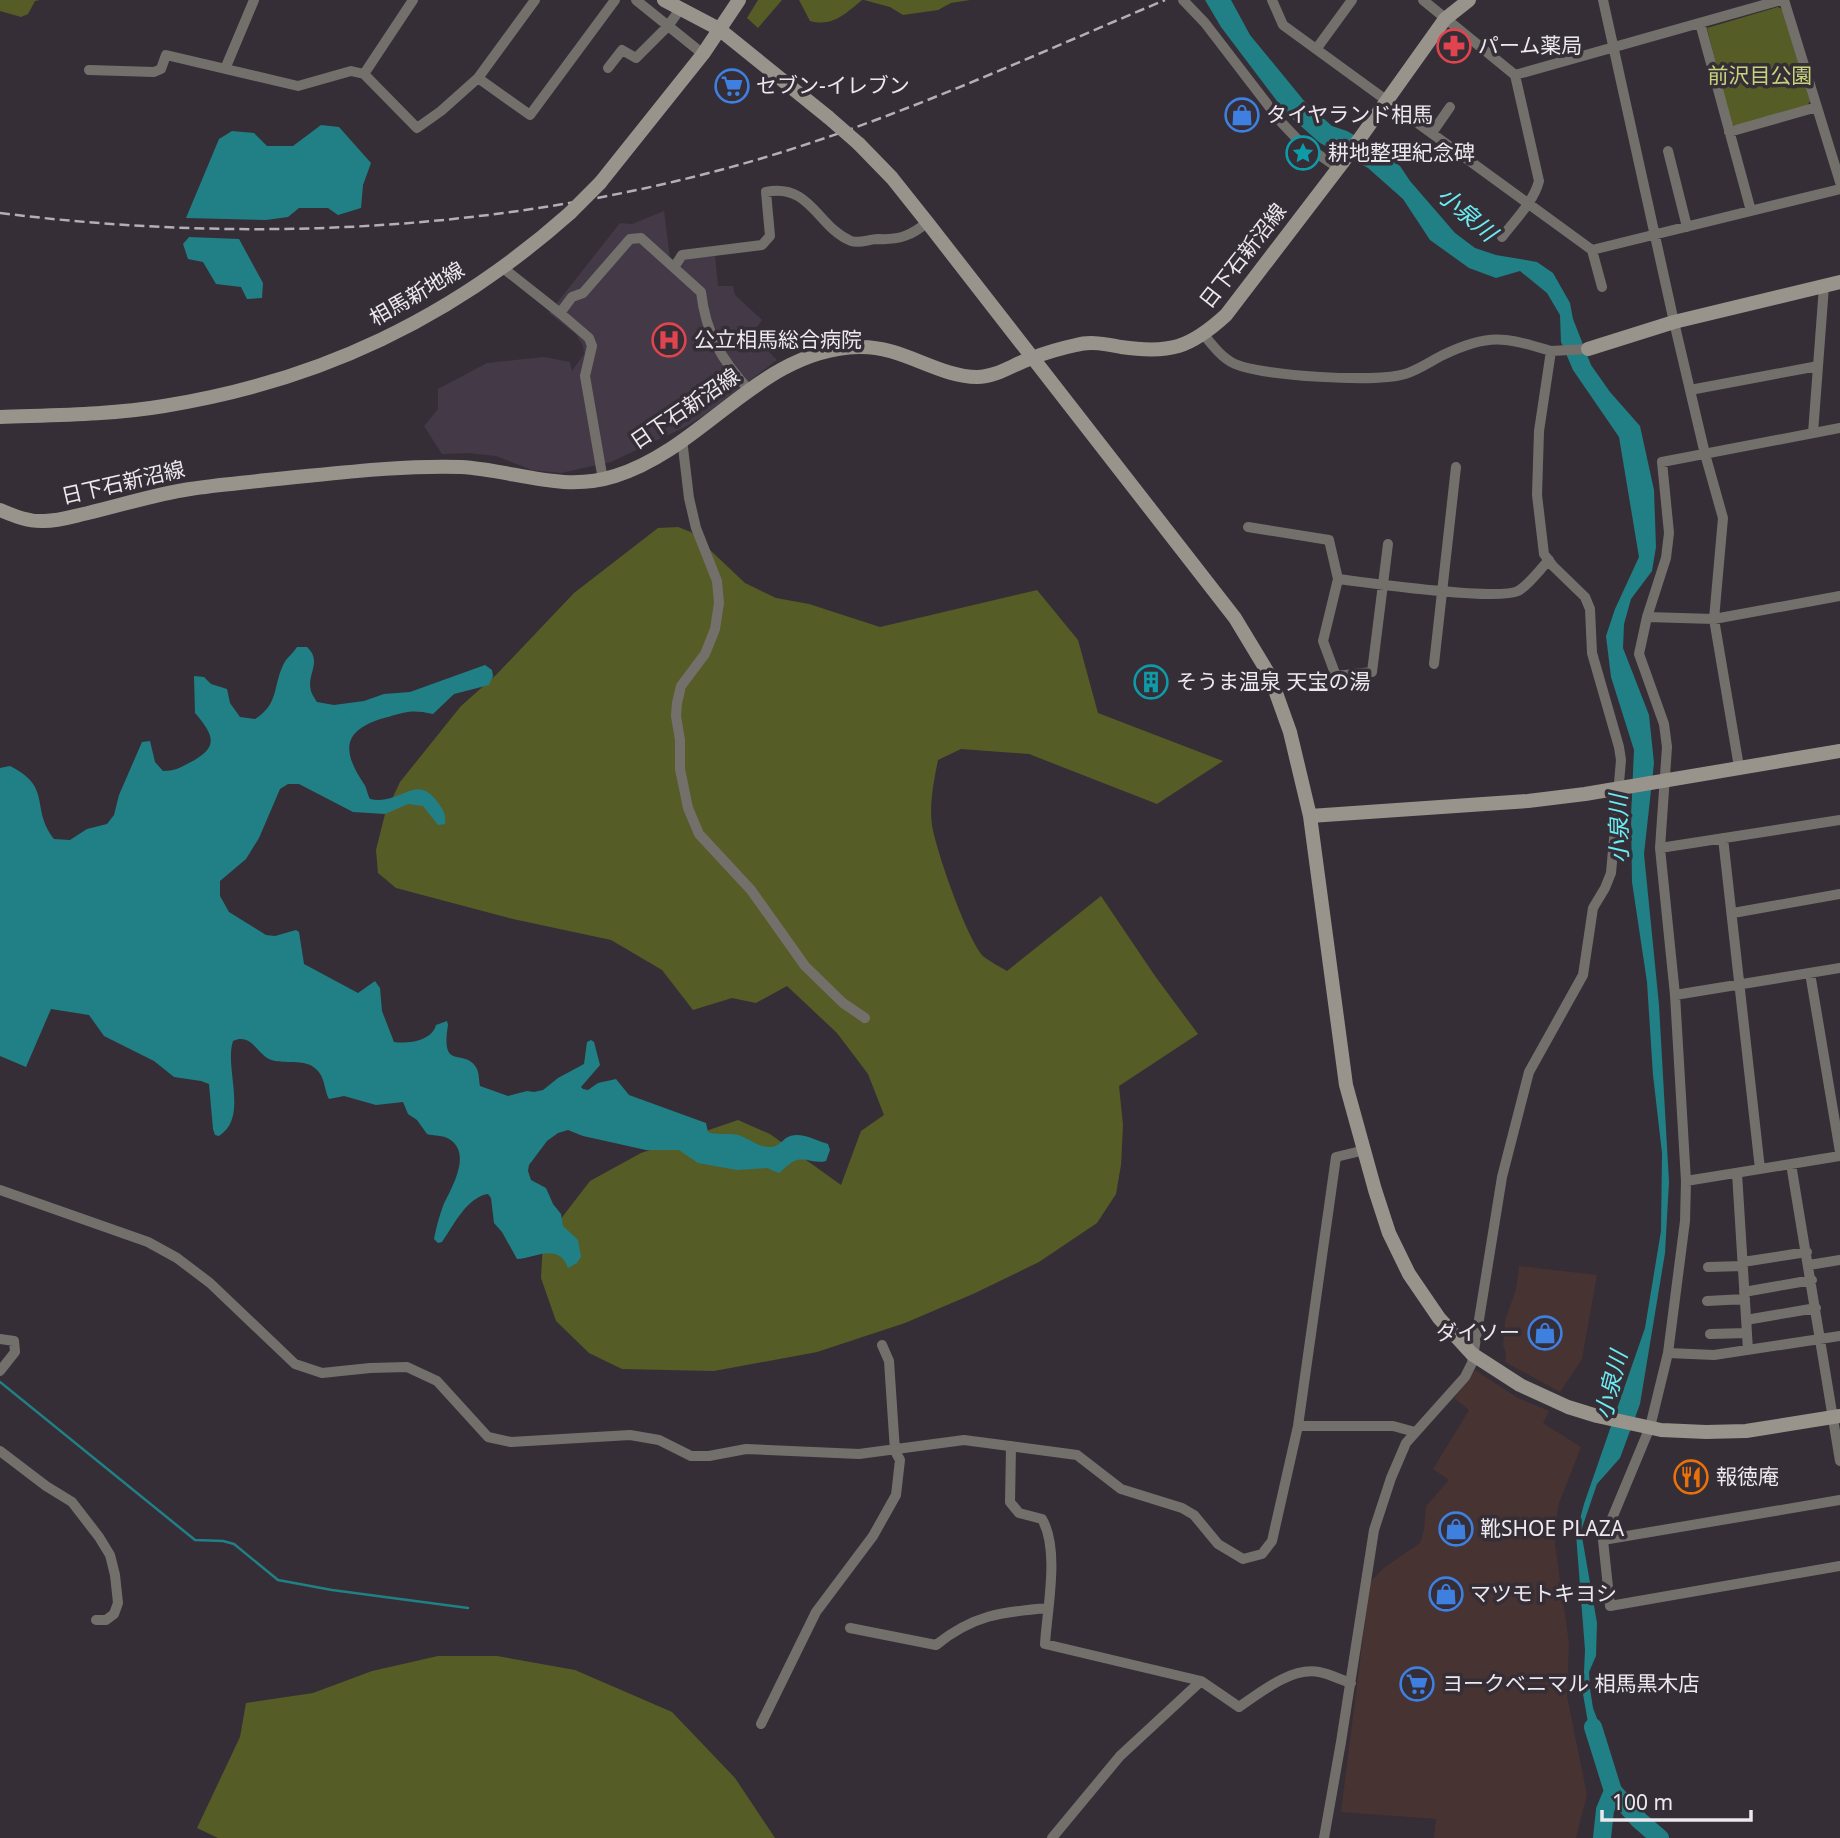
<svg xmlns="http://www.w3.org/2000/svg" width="1840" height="1838" font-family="'Noto Sans','Noto Sans JP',sans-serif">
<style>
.commercial{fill:#473331}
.built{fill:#443947}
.green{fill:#565c25}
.water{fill:#208085}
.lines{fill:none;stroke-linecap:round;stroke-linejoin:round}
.stream{stroke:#208085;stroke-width:2.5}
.river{stroke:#208085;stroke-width:18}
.street{stroke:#73706c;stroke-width:10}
.secondary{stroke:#98948c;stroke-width:14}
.rail{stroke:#b4afb6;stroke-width:2.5;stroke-dasharray:10 5;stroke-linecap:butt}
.secondary-bridge{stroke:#98948c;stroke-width:14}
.labels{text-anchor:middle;stroke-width:7;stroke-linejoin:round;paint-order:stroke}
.poi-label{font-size:21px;fill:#ece8ee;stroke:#352e37;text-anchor:start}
.park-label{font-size:21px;fill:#c8d37a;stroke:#352e37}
.street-label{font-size:21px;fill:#ece8ee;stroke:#352e37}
.water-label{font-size:23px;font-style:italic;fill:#6bedf4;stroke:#352e37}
</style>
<rect width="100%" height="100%" fill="#352e37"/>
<path class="commercial" d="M1519,1266L1597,1275L1582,1359L1560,1392L1505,1362L1506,1353L1503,1345L1505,1321L1516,1289Z
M1475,1370L1518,1398L1549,1411L1543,1423L1581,1447L1558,1506L1555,1545L1569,1643L1567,1696L1587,1795L1576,1838H1434L1436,1819L1341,1812L1370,1582L1385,1567L1420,1543L1424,1529L1426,1506L1449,1480L1433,1469L1469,1410L1454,1398Z"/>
<path class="built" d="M664,211L670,258L681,267L685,258L715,256L718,286H733L735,295L762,320L752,334L777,360L703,416L685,427L611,462L561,473L532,470L496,456L467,453L442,454L424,426L438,409V389L487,363L544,357L570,362L572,371L584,354L583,346L576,334L549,313L620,223L632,224Z"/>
<path class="green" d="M0,0H40L35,1L28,14L21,17L0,11Z
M758,0H782L758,28L747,18Z
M799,0H862C845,14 833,27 810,21Z
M864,0H970L951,3L938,10L903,15L890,7Z
M1778,7L1782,9L1810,101L1807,106L1735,126L1731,124L1707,28Z
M678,527L691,532L745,583L776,598L809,604L880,627L1037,590L1078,640L1098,713L1223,761L1157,804L1029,754L961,749L938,760C934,780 929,804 932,825C936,850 967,940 984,957C991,962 1000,967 1007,971L1101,896L1155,976L1198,1034L1119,1086L1123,1125L1121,1165L1116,1194L1097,1223L1039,1262L973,1294L905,1323L817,1352L714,1371L622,1369L589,1353L556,1321L541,1278L543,1242L590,1181L641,1153L738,1120L770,1134L841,1185L861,1131L884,1115L868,1074L837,1033L787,986L756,1003L732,998L693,1010L662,970L611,940L513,919L396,888L378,873L376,850L385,814L400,782L461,706L497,674L574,593L658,528Z
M438,1656H497L575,1670L672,1712L735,1778L775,1838H218L197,1828L240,1737L246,1703L313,1693L372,1671Z"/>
<path class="water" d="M1205,0H1231L1250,35L1305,102L1332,126L1347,131L1369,144L1400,166L1410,181L1455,233L1475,248L1496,255L1537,262L1553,273L1570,303L1573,319L1591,365L1610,392L1640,426L1654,490L1656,547L1652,571L1631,599L1624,624L1623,648L1649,715L1654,763L1644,854L1659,1005L1669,1182L1665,1253L1640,1404L1620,1458L1597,1484L1581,1531L1597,1623L1596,1656L1589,1672L1590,1689L1593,1708L1609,1750L1593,1751L1583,1694L1585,1650L1576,1534L1584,1504L1645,1328L1661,1231L1662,1153L1653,1075L1647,982L1632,882L1631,816L1634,750L1611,677L1606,636L1615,609L1639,557L1619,437L1573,370L1561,342L1560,315L1547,293L1520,271L1496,278L1469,268L1430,240L1403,199L1368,168L1320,143L1286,113L1221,27Z
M321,125L339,127L371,163L363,185L361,208L338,215L328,208H299L288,217L266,220L186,218L219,139L232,131L254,133L267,146H293Z
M189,237L239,239L263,283L262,298L247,299L241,287L216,284L203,262L188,259L183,244Z
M297,647H307C323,662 306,674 311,691C311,692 316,701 317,702L334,705L364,701L384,694L410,692L485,665L492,670L493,676L489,685L454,694L433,714C411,709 406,712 384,718C343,730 341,750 364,784C367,788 367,794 370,799C402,806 416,770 439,804C444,811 446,815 445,824L438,825L423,806L408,804L385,814L353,812L299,784H288L280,789L259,838L246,859L220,881V896L229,912L266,935L275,936L296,930L299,932L304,964L358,993L375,981L380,988L382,1011L394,1042C408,1044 432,1041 436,1025L447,1021L448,1025C440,1074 465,1046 477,1069C479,1073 479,1081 480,1086L508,1096L527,1091L534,1092L543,1090L558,1078L584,1064L587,1042L591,1040L594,1042L600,1065L581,1087L583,1089L588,1090L598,1083L616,1079L629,1095L706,1123L708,1132C719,1136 731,1132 741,1136C751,1140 760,1148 772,1147C778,1146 781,1142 786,1138C798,1130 815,1140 828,1144L830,1150L826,1161C816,1164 807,1158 797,1160C790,1162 784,1169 779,1173L767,1168L737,1170L698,1163L679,1150H646L583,1136L568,1130L558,1133L547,1141L529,1165L528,1171L531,1180L546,1188L553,1204L561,1214L563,1226L578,1240L581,1257L577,1263L568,1268C559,1242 535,1258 517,1259L502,1232L494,1223L491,1198L488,1194C467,1197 453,1226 442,1242L438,1243L434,1239C436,1228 439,1217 443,1206C451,1189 473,1153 449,1139C443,1135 434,1136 427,1134L417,1120L408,1114L403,1102L376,1105L344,1096L329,1099C323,1087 326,1075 312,1066C300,1059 282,1065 269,1059C256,1052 251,1033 233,1041C224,1069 249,1117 219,1136L215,1135L213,1129L209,1084L201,1081L174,1077L154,1061L104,1036L89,1015L51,1009L26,1067L0,1056V768L10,766C53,787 30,808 54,839L70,840L87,829L107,824L114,815L119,795L142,742L150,741L155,762L163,771C174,771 180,768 189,763C219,748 215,736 195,713L194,676L204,677L211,684L227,689L230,703L240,717L255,719C281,703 272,682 286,660C289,656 294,652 297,647Z"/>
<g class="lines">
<path class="stream" d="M0,1382L195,1540L223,1541L234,1544L278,1580L332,1590L468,1608"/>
<path class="river" d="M1593,1727L1613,1791L1605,1810L1602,1838
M1613,1791L1639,1820L1660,1838"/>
<path class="street" d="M636,0L703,54
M1183,0L1205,23L1281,122L1299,141L1338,168
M1272,0L1283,25L1592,250L1840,189
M1423,0L1515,75L1781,0
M1603,0L1674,322L1705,454L1723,518L1714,619L1739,767
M1784,0L1840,182
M1700,23L1751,211
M1317,48L1352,0
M608,68L622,50L636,58L668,26L681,8
M225,69L254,0
M89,70L154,72L161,69L166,55L298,86L351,71L364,74L417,128L441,111L478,78L535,0
M364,74L413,0
M478,78L530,115L615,0
M1729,132L1817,107
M1432,133L1450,107
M1668,151L1687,227
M1502,237C1515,220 1534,201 1539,181L1515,75
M1592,250L1602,287
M675,266L682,255L762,245L770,236L766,192C811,183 817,227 851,241C861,244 868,239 878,239C898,240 912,236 927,222
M503,268L560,313L572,297L583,293L630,239L641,238L701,292C706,334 721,359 749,390
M560,313L589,338L592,346L585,376L603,480
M1204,335C1212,345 1223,359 1235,364C1263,376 1376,383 1405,374C1418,370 1431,361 1443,355C1489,333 1504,337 1551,351
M1690,390L1818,366
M1840,428L1662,462L1669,533L1666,558L1647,617L1639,654L1664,724L1667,747L1660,848L1675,995L1686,1181L1685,1221L1668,1353L1650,1427L1603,1540L1610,1606L1840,1566
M1813,433L1824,286
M682,439L689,498L696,528L717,581L719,603L715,629L705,654L681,686L677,703L676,716L680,740V769L688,808L699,834L751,890L805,966L843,1003L865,1018
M1248,527L1329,540L1338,579L1323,641L1336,676L1372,672L1388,544
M1338,579C1369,583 1496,601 1518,591C1529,585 1540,569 1549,560
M1647,617L1714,619L1840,596
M1434,664L1456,467
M1723,838L1760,1169
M1660,848L1840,820
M1733,913L1840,894
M1810,973L1840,1152
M1675,995L1840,968
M1791,1164L1840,1461
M1737,1173L1748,1350
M1686,1181L1840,1156
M0,1190L148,1242L177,1258L210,1283L295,1364L322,1373L370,1368L407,1367L437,1381L488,1437L511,1442L630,1435L659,1440L691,1456H709L746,1449L859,1454L964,1440L1077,1455L1121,1489L1182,1508L1194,1515L1218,1544L1243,1559L1262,1554L1272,1541L1298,1426L1336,1157L1365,1150
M1743,1262L1807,1252
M1809,1265L1840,1260
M1708,1267L1743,1266
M1744,1292L1812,1280
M1707,1301L1745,1299
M1746,1320L1816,1308
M1710,1334L1747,1333
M0,1339L14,1341L15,1352L0,1371
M1668,1353L1714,1355L1840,1336
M1298,1426H1393L1415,1432
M1011,1446L1010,1502L1019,1513L1042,1519C1060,1550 1047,1609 1045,1644L1201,1681L1239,1707C1261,1692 1291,1667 1319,1672C1330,1674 1341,1680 1351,1683
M0,1451L46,1486L72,1502L99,1537L110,1555L115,1575L118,1603L114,1614L106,1620H96
M1603,1540L1840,1500
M850,1628L936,1645C973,1615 1001,1612 1048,1608
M761,1724L816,1612L873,1536L896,1495L900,1460L895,1451L889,1361L882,1345
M1052,1838L1120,1756L1201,1681
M1324,1838L1341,1742L1374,1530L1391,1478L1406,1443L1465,1377L1472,1363L1502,1177L1529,1072L1583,975L1593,908L1605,888L1611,873L1621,760L1619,747L1592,653L1590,609L1585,597L1553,566L1544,554L1537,495L1539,431L1551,351L1588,349"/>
<path class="secondary" d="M664,0L719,29L828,117
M859,144L892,178L927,222L1235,618L1270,676L1290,732L1310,816L1346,1085L1375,1190L1389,1233L1409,1274L1439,1318L1472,1354L1520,1385L1568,1407L1597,1416L1661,1430L1706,1432L1746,1431L1840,1416
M600,183L703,54L739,0
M1588,349L1674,322L1840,282
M0,417C55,415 110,415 164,406C320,381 452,318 570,213
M0,510C14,516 29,522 44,521C59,521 74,516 88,513C122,505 156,494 190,489C215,485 241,483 267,480C332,474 397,465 461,467C515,470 561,493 615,476C705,448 759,350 858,347C901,345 938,377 977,377C997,377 1014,364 1032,358C1045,353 1062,348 1076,345C1090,341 1106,344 1121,347C1170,354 1190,348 1226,315L1343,162L1445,19L1469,0
M1310,816L1528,801L1585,794L1840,751"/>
<path class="rail" d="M0,213C255,245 519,231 766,157C903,116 1034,55 1165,0"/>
<path class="secondary-bridge" d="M828,117L859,144
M570,213L600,183"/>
</g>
<defs>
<symbol id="pharmacy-ring" viewBox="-11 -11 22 22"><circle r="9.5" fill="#352e37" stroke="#e0444e" stroke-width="1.5"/><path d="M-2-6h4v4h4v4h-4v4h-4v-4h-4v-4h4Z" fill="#e0444e"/></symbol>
<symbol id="supermarket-ring" viewBox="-11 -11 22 22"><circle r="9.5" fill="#352e37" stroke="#3f7fe0" stroke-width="1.5"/><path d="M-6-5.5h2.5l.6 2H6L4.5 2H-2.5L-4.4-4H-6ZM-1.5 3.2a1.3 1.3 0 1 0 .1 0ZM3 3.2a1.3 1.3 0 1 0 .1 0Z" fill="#3f7fe0"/></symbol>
<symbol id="shop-ring" viewBox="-11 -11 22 22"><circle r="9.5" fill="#352e37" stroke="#3f7fe0" stroke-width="1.5"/><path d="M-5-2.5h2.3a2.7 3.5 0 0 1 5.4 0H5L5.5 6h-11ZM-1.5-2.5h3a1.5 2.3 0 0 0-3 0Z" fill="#3f7fe0"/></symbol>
<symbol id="sight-ring" viewBox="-11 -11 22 22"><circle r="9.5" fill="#352e37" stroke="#0f9aa8" stroke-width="1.5"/><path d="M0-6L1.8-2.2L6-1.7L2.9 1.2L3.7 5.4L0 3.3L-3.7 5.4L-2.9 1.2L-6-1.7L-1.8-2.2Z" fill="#0f9aa8"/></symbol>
<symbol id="hospital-ring" viewBox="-11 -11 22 22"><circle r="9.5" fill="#352e37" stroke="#e0444e" stroke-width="1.5"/><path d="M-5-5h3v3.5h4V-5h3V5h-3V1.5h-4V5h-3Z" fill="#e0444e"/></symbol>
<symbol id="building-ring" viewBox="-11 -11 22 22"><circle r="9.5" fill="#352e37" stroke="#0f9aa8" stroke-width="1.5"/><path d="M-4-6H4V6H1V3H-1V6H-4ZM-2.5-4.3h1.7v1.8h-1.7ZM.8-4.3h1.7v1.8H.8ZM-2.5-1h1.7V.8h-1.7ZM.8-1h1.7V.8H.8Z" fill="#0f9aa8"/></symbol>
<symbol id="restaurant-ring" viewBox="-11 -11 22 22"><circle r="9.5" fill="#352e37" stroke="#e8710a" stroke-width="1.5"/><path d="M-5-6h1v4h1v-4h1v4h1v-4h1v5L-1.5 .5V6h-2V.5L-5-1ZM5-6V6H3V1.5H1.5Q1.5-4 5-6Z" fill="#e8710a"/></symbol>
</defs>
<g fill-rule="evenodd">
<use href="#pharmacy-ring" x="1435" y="27" width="38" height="38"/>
<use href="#supermarket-ring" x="713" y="67" width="38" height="38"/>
<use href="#shop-ring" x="1223" y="96" width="38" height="38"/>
<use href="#sight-ring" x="1284" y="134" width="38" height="38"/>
<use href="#hospital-ring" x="650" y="321" width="38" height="38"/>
<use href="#building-ring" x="1132" y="663" width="38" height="38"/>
<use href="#shop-ring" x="1526" y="1314" width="38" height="38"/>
<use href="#restaurant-ring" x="1672" y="1458" width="38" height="38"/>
<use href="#shop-ring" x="1437" y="1510" width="38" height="38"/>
<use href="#shop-ring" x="1427" y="1575" width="38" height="38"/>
<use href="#supermarket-ring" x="1398" y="1665" width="38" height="38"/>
</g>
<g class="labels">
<g class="poi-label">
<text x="1478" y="53">パーム薬局</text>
<text x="756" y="93">セブン-イレブン</text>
<text x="1266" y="122">タイヤランド相馬</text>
<text x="1328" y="160">耕地整理紀念碑</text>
<text x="694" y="347">公立相馬総合病院</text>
<text x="1176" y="689">そうま温泉 天宝の湯</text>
<text x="1520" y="1340" text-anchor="end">ダイソー</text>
<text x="1716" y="1484">報徳庵</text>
<text x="1480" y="1536">靴SHOE PLAZA</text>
<text x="1470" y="1601">マツモトキヨシ</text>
<text x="1442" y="1691">ヨークベニマル 相馬黒木店</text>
</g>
<g class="park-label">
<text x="1760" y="83">前沢目公園</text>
</g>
<g class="street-label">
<text transform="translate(1243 256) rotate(-52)" y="7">日下石新沼線</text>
<text transform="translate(417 294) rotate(-30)" y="7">相馬新地線</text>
<text transform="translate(685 409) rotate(-34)" y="7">日下石新沼線</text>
<text transform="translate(123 483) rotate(-13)" y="7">日下石新沼線</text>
</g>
<g class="water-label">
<text transform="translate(1467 214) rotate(41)" y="8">小泉川</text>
<text transform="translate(1619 829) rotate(-91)" y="8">小泉川</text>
<text transform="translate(1611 1385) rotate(-76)" y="8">小泉川</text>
</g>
</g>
<path d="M1602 1810v10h149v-10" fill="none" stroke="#ece8ee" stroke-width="3.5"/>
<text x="1612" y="1810" font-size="21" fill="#ece8ee" stroke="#352e37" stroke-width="5" paint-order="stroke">100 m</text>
</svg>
